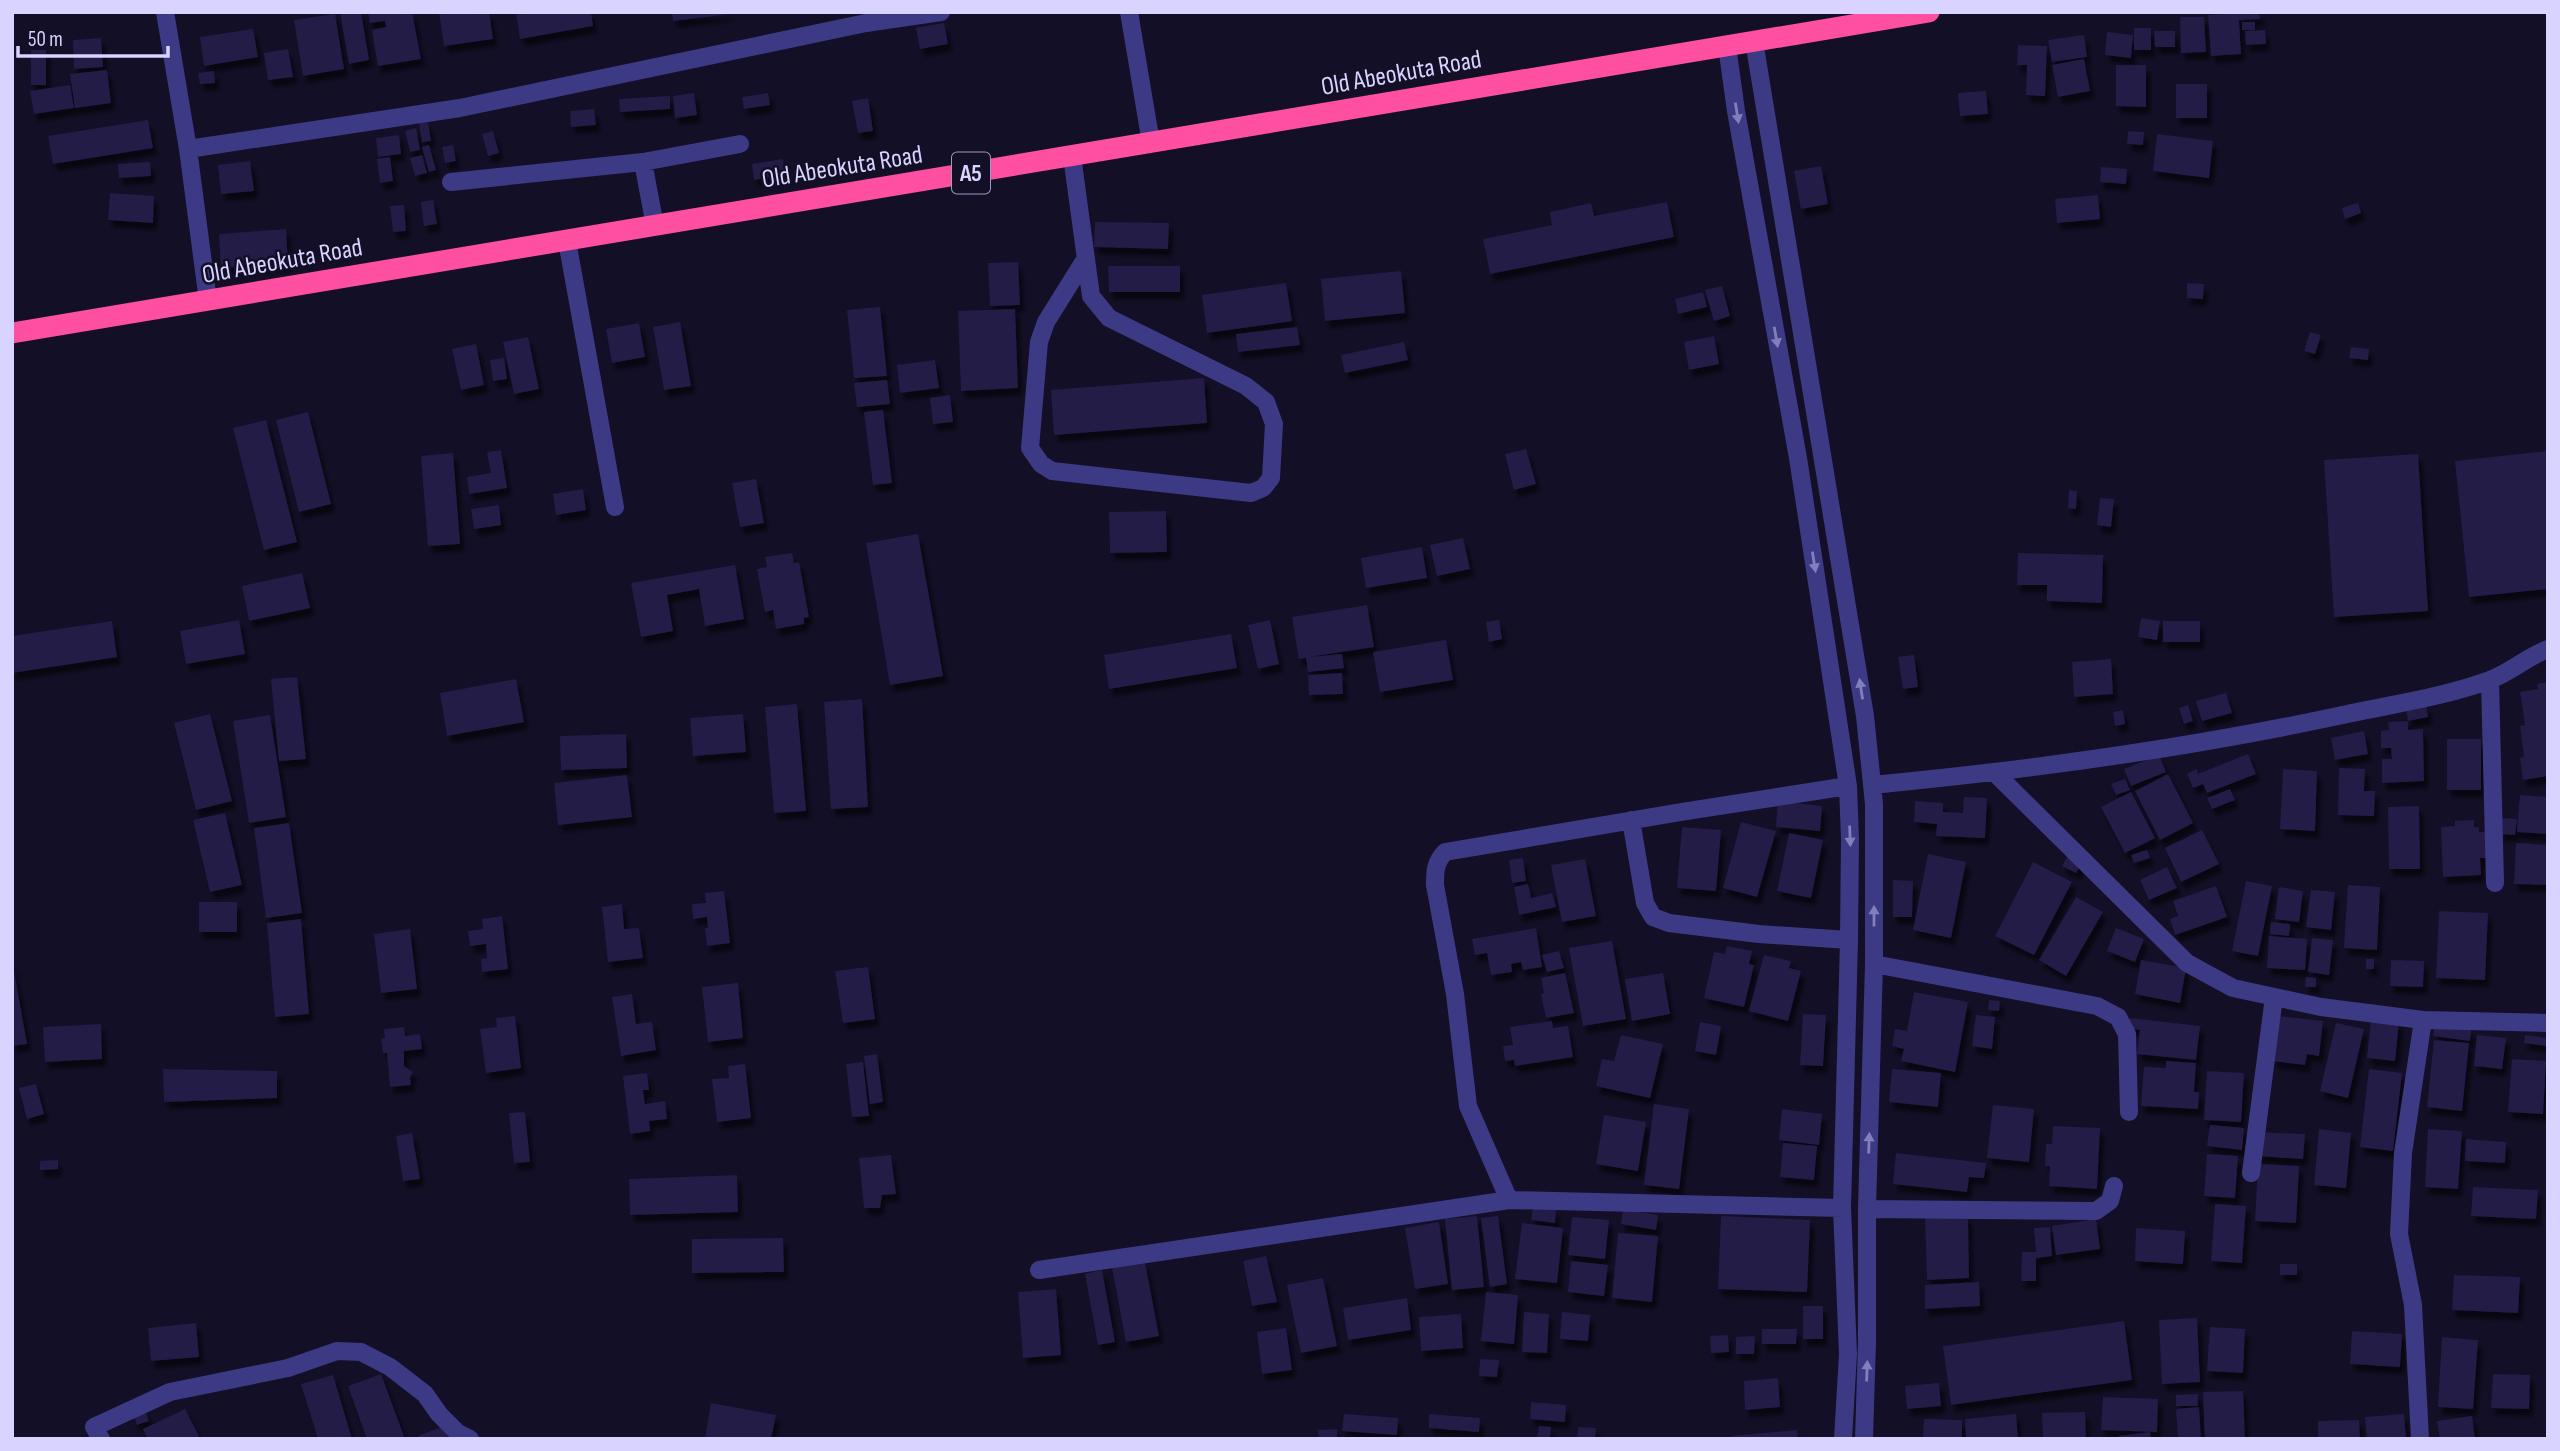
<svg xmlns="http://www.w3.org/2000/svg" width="2560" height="1451" font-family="'Sofia Sans Condensed',sans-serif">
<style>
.building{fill:#241b47;filter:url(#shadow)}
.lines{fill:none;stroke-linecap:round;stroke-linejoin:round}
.minor{stroke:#3d3a85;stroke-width:18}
.highway{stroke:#ff4fa3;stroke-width:21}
.oneway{fill:#837fbc}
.labels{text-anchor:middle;stroke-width:5;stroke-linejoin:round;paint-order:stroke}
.shield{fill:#130f26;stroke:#9e99be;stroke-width:2}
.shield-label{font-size:24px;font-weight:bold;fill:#d9d4ff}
.street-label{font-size:26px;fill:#d9d4ff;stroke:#130f26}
</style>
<defs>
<filter id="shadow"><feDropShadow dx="4" dy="7" stdDeviation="2" flood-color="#0009"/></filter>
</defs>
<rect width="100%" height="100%" fill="#130f26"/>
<path class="building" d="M340,12H361L369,60L349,64Z
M368,12H412L421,59L378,66L372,30L386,27L385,21L370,23Z
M439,12H489L493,39L444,46Z
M516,12H591L593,26L520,39Z
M672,12H730V14L673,21Z
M2259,12L2260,19L2239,20L2241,54L2211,56L2208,15Z
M335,14L344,69L303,76L294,20Z
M2180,17H2204L2206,52L2181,53Z
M2242,22H2255V30H2242Z
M944,23L948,44L920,49L916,28Z
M2134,28H2151V50H2134Z
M253,29L258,57L204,66L200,37Z
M2265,30L2266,44L2246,45L2245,31Z
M2154,31H2175V47H2155Z
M2107,32L2133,35L2131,58L2105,55Z
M2084,35L2087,57L2052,62L2048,40Z
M101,38L103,67L74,69L73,40Z
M2018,45L2047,46L2045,96L2026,95L2027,65H2017Z
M288,49L293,77L268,80L264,53Z
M31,50H46V85H31Z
M2084,59L2090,91L2058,97L2052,65Z
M2116,65H2146V107L2116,106Z
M107,70L111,103L75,108L70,74Z
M214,71L215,83L200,84L198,73Z
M2176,84H2207V118H2176Z
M70,85L74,108L34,114L30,91Z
M1986,91L1988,114L1960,116L1958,93Z
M694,93L697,115L675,118L673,96Z
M768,93L770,105L744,109L742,97Z
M670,96V109L620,112L619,99Z
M868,98L873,131L858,133L852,101Z
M594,109L596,125L571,127L570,111Z
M148,120L153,148L53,164L48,136Z
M428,122L431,141L422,142L419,123Z
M416,128L420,150L410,152L405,131Z
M493,131L499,153L488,156L482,134Z
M2128,131L2144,132L2143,145L2127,144Z
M2157,134L2213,141L2209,178L2153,171Z
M399,135L401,154L378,157L376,138Z
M429,145L436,170L429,172L422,147Z
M453,145L456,161L445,163L442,147Z
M422,155L427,173L415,176L410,158Z
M390,157L393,181L380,183L377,159Z
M783,159L785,175L754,180L752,164Z
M250,161L254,191L221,194L218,165Z
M150,162L151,176L119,178L118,164Z
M1821,166L1828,204L1801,209L1794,171Z
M2101,167L2127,169L2126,184L2100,182Z
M110,193L154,196L153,223L108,220Z
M2098,195L2100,219L2057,223L2055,199Z
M433,200L437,224L424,226L421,202Z
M1667,202L1674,237L1490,274L1483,239L1552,225L1550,212L1591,203L1594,216Z
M2358,203L2361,213L2345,219L2342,208Z
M404,205L406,231L393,232L390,206Z
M1095,222L1169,223L1168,249L1094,247Z
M286,229L288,264L221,268L219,234Z
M1018,262L1020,305L990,306L988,263Z
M1108,266H1180V292H1109Z
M1401,271L1405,313L1325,321L1321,279Z
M1286,283L1292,321L1207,333L1202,295Z
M2187,283L2204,284L2203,299L2187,298Z
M1722,286L1730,316L1714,321L1705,290Z
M1703,292L1707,307L1678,314L1675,299Z
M880,307L887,376L854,378L847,310Z
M1015,309L1018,388L961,391L958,311Z
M680,322L691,386L664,390L653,327Z
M639,323L645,357L612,363L606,329Z
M1297,327L1300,345L1238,352L1236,334Z
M2310,332L2321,335L2315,354L2304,351Z
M1714,336L1719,364L1689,370L1684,342Z
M528,337L539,389L514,394L503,342Z
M1404,342L1408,360L1345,373L1341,355Z
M476,344L484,385L461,390L452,349Z
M2351,347L2369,349L2368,360L2349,358Z
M504,358L507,379L493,381L490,360Z
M935,360L939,388L900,393L897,365Z
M1204,378L1207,423L1054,435L1051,390Z
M887,380L890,404L857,407L854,383Z
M950,395L953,422L933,424L930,398Z
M883,410L892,483L873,485L864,412Z
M308,412L331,504L299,512L276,420Z
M266,420L297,542L264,550L233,428Z
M1526,449L1536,484L1514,490L1505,454Z
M501,450L507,488L469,494L467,477L491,473L487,452Z
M2548,451V589L2469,597L2455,461Z
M453,453L460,544L428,546L421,456Z
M2418,454L2428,611L2334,617L2324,460Z
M756,479L764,523L740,527L732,483Z
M583,489L586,510L556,515L553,494Z
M2069,490L2077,491L2076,509L2068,508Z
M2100,498L2114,499L2111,527L2097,525Z
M499,505L501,525L474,529L471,509Z
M1166,511L1167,552L1110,553L1109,512Z
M918,534L943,676L890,685L866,543Z
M1463,538L1470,569L1437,576L1430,545Z
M1422,547L1427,578L1366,588L1361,558Z
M792,553L794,563L799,562L809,617L804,618V624L776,629L773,610L765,612L757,569L767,567L765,557Z
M2018,553L2103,555L2102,603L2047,601V585H2017Z
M735,565L744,619L705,626L699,589L667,595L673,631L641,637L631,583Z
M302,573L310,608L249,621L242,586Z
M1367,605L1374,647L1309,657L1342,654L1344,668L1308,672L1306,658L1299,659L1292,617Z
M2141,618L2160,621L2157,640L2138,637Z
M239,620L245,654L186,664L180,631Z
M1270,620L1279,664L1258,669L1248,625Z
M1499,620L1502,639L1489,642L1486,622Z
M112,621L117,657L12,673V636Z
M2163,621H2200V642H2163Z
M1231,634L1237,668L1109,689L1104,655Z
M1446,640L1453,680L1380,692L1373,652Z
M1914,655L1918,687L1903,689L1898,657Z
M2111,659L2113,694L2074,697L2072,662Z
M1342,673L1343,694L1309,695L1308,675Z
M297,677L306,759L279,761L271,679Z
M516,679L524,722L447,736L440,693Z
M2548,682V776L2523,780L2520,758L2524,757L2520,726L2525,725L2520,692L2538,689L2537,684Z
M2226,693L2232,713L2202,721L2196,701Z
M862,699L868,807L831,809L824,702Z
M797,704L806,811L774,813L765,707Z
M2188,705L2193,721L2184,724L2179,708Z
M2426,705L2428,717L2408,721L2406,708Z
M2123,710L2125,724L2115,726L2113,712Z
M210,714L232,801L196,810L174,723Z
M743,714L746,752L693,756L690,718Z
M270,715L286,817L249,823L233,721Z
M2408,721V730L2423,729L2424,781L2382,783V759H2392L2391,748H2381V731L2389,730L2388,722Z
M2364,731L2368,754L2335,760L2331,738Z
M626,734L627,768L561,770L560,736Z
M2447,739H2481V790H2447Z
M2248,754L2256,774L2207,793L2203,784L2193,788L2187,774L2197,769L2198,774Z
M2159,755L2166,772L2131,786L2124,769Z
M2339,768L2365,769L2364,791H2375L2374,816L2338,815Z
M2283,769L2317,771L2315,831L2280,829Z
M2168,774L2193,823L2160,840L2135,791Z
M627,775L632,817L558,825L554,783Z
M2125,779L2130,790L2116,795L2111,784Z
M2230,789L2235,800L2212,809L2207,798Z
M2131,792L2155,838L2125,853L2101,807Z
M2520,795L2548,797V834L2517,832Z
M1964,797L1987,798L1985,838L1936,836L1937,824L1914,822L1915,801L1943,803V812L1963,813Z
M1778,801L1822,806L1820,831L1776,827Z
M2419,806L2420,869H2389L2388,807Z
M225,813L242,885L210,892L193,820Z
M2501,818L2517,819L2515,835L2499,834Z
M2474,820V827H2479V832H2487L2489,858H2480L2481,875L2443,877L2441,827L2455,826V821Z
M1741,822L1776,831L1757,897L1723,888Z
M289,823L302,913L266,918L254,828Z
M1682,827L1721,830L1716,891L1677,888Z
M2202,830L2219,864L2181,882L2165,848Z
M1789,833L1823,840L1811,898L1777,891Z
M2516,843L2548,845V885L2514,884Z
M2147,850L2150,858L2134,863L2131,855Z
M2070,852L2084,859L2076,873L2062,866Z
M1928,854L1966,862L1951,938L1913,930Z
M1523,858L1526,881L1512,883L1509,860Z
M1585,859L1596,916L1562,922L1551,865Z
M2033,862L2072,882L2034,955L1995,936Z
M2167,867L2177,888L2149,900L2140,880Z
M1893,880L1913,881L1912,917H1893Z
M2246,881L2272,886L2258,956L2232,951Z
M1528,884L1531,898L1552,893L1556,907L1519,915L1514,887Z
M2348,885L2380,887L2377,950L2344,948Z
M2216,886L2227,917L2175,935L2170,919L2178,916L2173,901Z
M2279,887L2303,891L2299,922L2275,919Z
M2311,890L2335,892L2331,930L2306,927Z
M724,891L730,943L707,946L705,928H708L707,917L693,919L692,904L706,903L705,893Z
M2076,897L2103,912L2066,976L2039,960Z
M199,902H237V932H199Z
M622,904L624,929L639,928L643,958L608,962L602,907Z
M2439,911L2488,913L2485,980L2436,978Z
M502,916L508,969L482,972L481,959L487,958L486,944L470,946L468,931L483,929L482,919Z
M301,919L309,1014L275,1017L267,923Z
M2271,922L2290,924L2289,936L2270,934Z
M1536,928L1542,967L1523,970L1521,962L1511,964L1512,972L1491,975L1487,953L1475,955L1472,939Z
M2116,928L2144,939L2135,962L2107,951Z
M410,929L417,989L381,993L374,934Z
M2269,936L2307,939L2305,970L2267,968Z
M2312,938L2333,940L2329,975L2308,972Z
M1612,941L1626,1019L1583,1026L1569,948Z
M1727,946L1752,951L1749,964L1754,965L1744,1007L1704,998L1714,952L1725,954Z
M1559,951L1564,968L1547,972L1542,955Z
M1764,955L1791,961L1789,968L1801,971L1788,1021L1749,1011Z
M2366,959H2374V969H2366Z
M12,960L27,1044L12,1046Z
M2141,960L2186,968L2180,1003L2135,994Z
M2391,960L2424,961L2423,987L2390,986Z
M868,967L875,1019L843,1023L835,971Z
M1565,973L1574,1013L1546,1018L1541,994L1544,993L1541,978Z
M1663,973L1670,1014L1632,1021L1625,979Z
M2306,977L2316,978V987H2305Z
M738,983L743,1038L708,1042L702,987Z
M1914,992L1968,1002L1955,1072L1901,1061L1904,1049L1892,1046L1895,1029L1907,1031Z
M632,994L636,1024L652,1022L656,1050L621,1056L612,997Z
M1989,1000L2000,1001L1999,1011L1988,1010Z
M1803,1014L1826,1015L1823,1066L1800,1065Z
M1976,1015L1995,1017L1992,1049L1972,1046Z
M515,1016L521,1068L486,1073L480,1029L497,1027L496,1018Z
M2278,1016L2323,1021L2319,1056L2307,1054L2305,1065L2272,1061Z
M2130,1018L2200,1026L2196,1060L2137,1054L2140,1030L2128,1028Z
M2371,1020L2399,1022L2395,1061L2367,1058Z
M1552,1021L1553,1028L1568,1026L1573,1057L1515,1066L1514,1060L1505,1061L1503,1046L1513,1045L1510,1027Z
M1700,1022L1721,1026L1716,1055L1695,1051Z
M2336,1023L2364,1029L2348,1098L2320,1091Z
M101,1024L102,1059L45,1062L43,1027Z
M2435,1025L2471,1030L2470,1041L2433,1036Z
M404,1027L405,1036L420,1034L422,1049L404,1051V1066L413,1072L410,1078L411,1085L390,1087L387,1053H383L381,1039L385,1038L384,1029Z
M1621,1035L1663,1044L1650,1098L1596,1086L1602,1059L1614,1061Z
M2477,1035L2506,1038L2502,1069L2474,1066Z
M2525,1035L2547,1038L2546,1046L2524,1043Z
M2434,1040L2469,1043L2462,1111L2427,1107Z
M877,1054L883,1102L870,1104L864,1056Z
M2512,1059L2546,1061L2543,1114L2508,1112Z
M2166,1061L2196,1063L2194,1092H2199L2198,1109L2141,1106L2144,1067L2166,1068Z
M863,1062L869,1116L852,1117L846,1064Z
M745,1064L751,1118L717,1122L712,1079L729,1078L728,1066Z
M163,1069L277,1071V1098L164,1102Z
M1892,1069L1941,1073L1938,1107L1889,1102Z
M2369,1069L2402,1073L2393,1151L2360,1147Z
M2207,1071L2244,1073L2241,1122L2204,1120Z
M647,1073L649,1090H643L645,1104L665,1101L667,1119L649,1121L650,1131L630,1134L623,1076Z
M36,1084L44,1114L27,1119L19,1088Z
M1654,1104L1689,1109L1679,1189L1644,1185Z
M1993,1105L2034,1109L2029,1162L1987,1158Z
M1782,1109L1822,1114L1819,1145L1779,1140Z
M525,1112L530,1162L514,1163L509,1113Z
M1604,1115L1646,1122L1638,1171L1596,1164Z
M2210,1125L2244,1128L2242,1150L2207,1146Z
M2053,1126L2100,1128L2097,1189L2049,1186L2050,1166H2045L2046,1144H2052Z
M2319,1129L2351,1133L2346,1188L2314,1185Z
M2428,1129L2462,1131L2458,1189L2425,1187Z
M2258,1132L2305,1134L2303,1159L2257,1156Z
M412,1133L420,1179L403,1181L396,1136Z
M2466,1139L2506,1142L2505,1163L2465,1161Z
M1783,1143L1817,1146L1814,1180L1780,1177Z
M1896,1153L1986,1163L1984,1178L1969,1177L1967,1192L1893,1184Z
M2207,1154L2238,1156L2235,1198L2204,1196Z
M891,1155L896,1194L882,1195L880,1208H864L859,1158Z
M58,1160V1169L40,1170V1161Z
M2258,1164L2299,1166L2296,1223L2255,1221Z
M737,1175L738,1212L630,1215L629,1179Z
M2473,1187L2538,1190L2536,1219L2471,1216Z
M2215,1204L2246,1206L2242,1263L2211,1261Z
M1533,1207L1556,1210L1555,1223L1531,1220Z
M1623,1210L1658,1215L1656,1230L1621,1224Z
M1477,1216L1484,1287L1452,1290L1445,1219Z
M1498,1216L1507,1284L1490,1287L1481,1218Z
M1721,1216L1810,1220L1807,1292L1718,1289Z
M1968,1216L1969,1278L1927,1280L1925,1217Z
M1572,1217L1609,1220L1605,1259L1568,1255Z
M2096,1219L2100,1249L2056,1255L2052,1226Z
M1439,1222L1448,1284L1415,1289L1405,1228Z
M1522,1223L1563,1228L1557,1283L1515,1279Z
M2050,1227L2052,1256L2036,1258V1281H2021L2022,1252H2036L2034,1228Z
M2136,1228L2185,1231L2183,1264L2135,1261Z
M1618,1233L1658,1236L1652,1302L1612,1298Z
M783,1238L784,1272L692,1273V1239Z
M1266,1256L1277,1302L1252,1306L1243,1261Z
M1571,1261L1608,1265L1604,1296L1568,1292Z
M1145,1262L1159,1336L1126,1342L1112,1268Z
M2280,1264H2297V1275H2280Z
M1102,1270L1115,1342L1098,1345L1085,1274Z
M2454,1275L2520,1277L2518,1313L2452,1310Z
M1323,1278L1337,1346L1301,1353L1287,1285Z
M1979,1282L1980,1306L1925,1309V1285Z
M1056,1289L1061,1355L1023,1358L1018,1292Z
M1486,1292L1518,1295L1514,1344L1481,1341Z
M1407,1298L1411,1330L1348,1340L1343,1308Z
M1803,1306H1823V1339H1803Z
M1524,1312L1549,1314L1547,1353L1522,1352Z
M1562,1312L1590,1315L1588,1341L1560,1339Z
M1461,1314L1463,1348L1421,1351L1419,1317Z
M2197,1318L2200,1382L2162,1384L2159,1320Z
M2124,1321L2132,1380L1951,1405L1943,1346Z
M196,1323L199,1357L151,1361L148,1328Z
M2210,1327L2245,1329L2243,1373L2207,1371Z
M1286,1328L1292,1370L1262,1374L1257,1332Z
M1762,1329H1797L1796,1344H1762Z
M2352,1331L2402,1334L2400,1367L2350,1364Z
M1728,1335L1729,1352L1711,1353L1710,1336Z
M1755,1336L1754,1354H1736V1337Z
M2442,1337L2478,1340L2473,1409L2438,1407Z
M1480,1359L1499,1360L1497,1377L1479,1376Z
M381,1374L405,1439H367L348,1386Z
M2493,1374L2530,1375L2529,1409L2491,1408Z
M333,1375L352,1439H318L301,1384Z
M1778,1378L1780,1407L1745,1410L1744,1381Z
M1939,1383L1941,1406L1907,1409L1905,1386Z
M2243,1391L2245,1439H2205L2203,1392Z
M2198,1394V1406H2176V1395Z
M2103,1397L2158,1399L2157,1432L2101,1430Z
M1531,1402L1566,1405L1565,1422L1530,1419Z
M711,1403L776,1415L771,1439H705Z
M2199,1407L2201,1439H2178L2176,1409Z
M185,1409L199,1436L194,1439H148L143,1429Z
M145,1410L149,1421L137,1425L133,1414Z
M2085,1412L2086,1439H2043L2042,1413Z
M1344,1414L1398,1418L1397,1435L1342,1431Z
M1429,1414L1480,1418L1479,1432L1429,1428Z
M2016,1414L2018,1439H1966L1965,1419Z
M2404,1414L2406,1439H2367L2365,1417Z
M2472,1416L2475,1439H2440L2437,1421Z
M1924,1419L1962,1420V1439H1923Z
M2359,1420L2360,1439H2318V1421Z
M444,1426L451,1439H419L418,1436Z
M1539,1426L1551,1427L1550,1439L1537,1438Z
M1578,1427L1596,1428L1595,1439H1577Z
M1337,1429V1439H1319L1318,1430Z
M1797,1430L1798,1439H1731V1436Z
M2150,1432L2151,1439H2119V1436Z"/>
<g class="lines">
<path class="minor" d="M165,12L188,149L460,108L866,23L941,12
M1129,12L1151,143
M1754,41L1865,716L1874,804V964L1867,1209V1342L1864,1439
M1727,46L1736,111L1798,458L1848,786L1850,839L1849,940L1842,1208L1848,1354L1843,1439
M188,149L208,301
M1072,156L1091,296L1109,318L1246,386L1266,402L1274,424L1271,478L1263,488L1251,493L1052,471L1041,464L1030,448L1039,342L1046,322L1086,258
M643,162L655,226
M451,182L643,162L740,144
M567,241L615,507
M2490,681L2495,883
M1996,774L2187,963L2233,988L2321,1007L2423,1020L2548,1023
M1872,785C2030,770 2183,749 2338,716C2387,705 2440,698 2487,681C2509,674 2526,657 2548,649
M1631,820L1645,903L1653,917L1669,923L1759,934L1849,940
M1874,964L2097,1006L2118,1017L2127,1034L2129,1112
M2251,1173L2274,997
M1509,1200L1468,1106L1455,994L1435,885C1435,871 1435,863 1445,852L1681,812L1848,786
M1867,1209L2096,1211L2110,1201L2114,1186
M1039,1270L1509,1200L1842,1208
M101,1439L94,1427L170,1392L288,1368L337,1351L361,1352L390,1367L425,1394L439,1414L458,1433L470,1439
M2420,1439L2413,1305L2399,1234L2403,1153L2423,1020"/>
<path class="highway" d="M12,333L1929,12"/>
</g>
<defs><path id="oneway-solid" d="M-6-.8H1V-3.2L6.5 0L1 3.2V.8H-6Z" transform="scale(1.75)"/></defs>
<g class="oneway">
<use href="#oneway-solid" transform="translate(1737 113) rotate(81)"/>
<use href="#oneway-solid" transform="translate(1776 337) rotate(80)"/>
<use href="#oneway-solid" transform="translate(1814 562) rotate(81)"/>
<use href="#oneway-solid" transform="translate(1861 689) rotate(-99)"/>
<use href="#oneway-solid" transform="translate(1850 836) rotate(88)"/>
<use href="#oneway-solid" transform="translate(1874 916) rotate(-90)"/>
<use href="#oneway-solid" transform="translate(1869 1143) rotate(-88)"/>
<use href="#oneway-solid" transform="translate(1867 1371) rotate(-88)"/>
</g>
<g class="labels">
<rect class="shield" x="952" y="152.5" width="38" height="41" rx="5"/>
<g class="shield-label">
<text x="971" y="181">A5</text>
</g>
<g class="street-label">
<text transform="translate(1401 72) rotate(-10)" y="9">Old Abeokuta Road</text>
<text transform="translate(842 166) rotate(-9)" y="9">Old Abeokuta Road</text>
<text transform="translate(282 260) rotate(-10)" y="9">Old Abeokuta Road</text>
</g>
</g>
<rect width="2560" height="1451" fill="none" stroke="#d9d4ff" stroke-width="28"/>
<path d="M18 46v10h150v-10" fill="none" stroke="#d9d4ff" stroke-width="3.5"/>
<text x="28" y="46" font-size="21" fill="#d9d4ff" stroke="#130f26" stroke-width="5" paint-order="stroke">50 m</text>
</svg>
